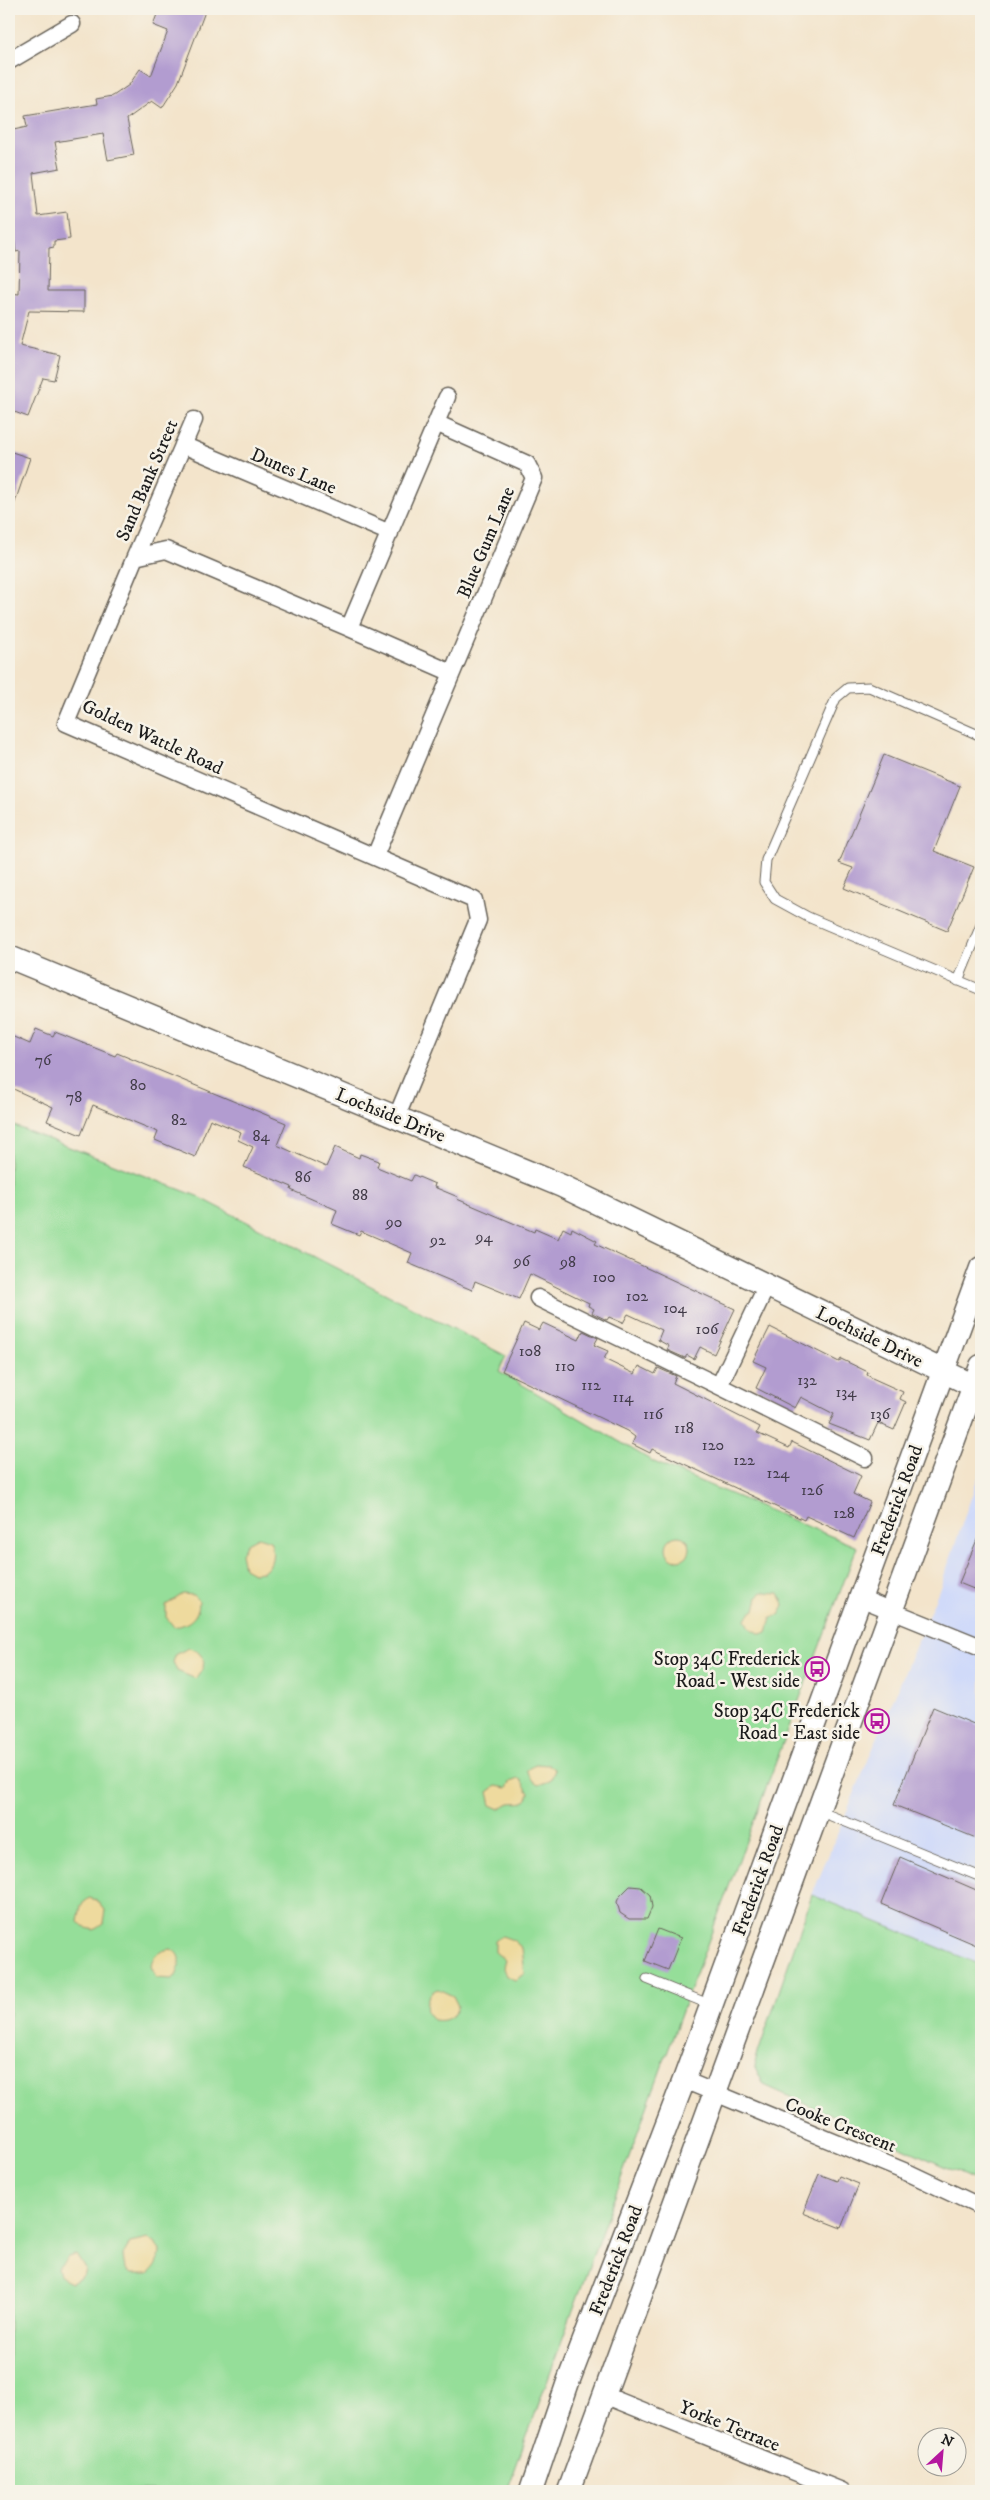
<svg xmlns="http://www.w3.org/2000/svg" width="990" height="2500" font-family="'IM FELL DW Pica',serif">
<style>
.built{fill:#d0daf9}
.green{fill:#95de99;stroke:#587d5a}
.sand{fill:#eeda9e;stroke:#857b5d}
.building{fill:#b29cd0}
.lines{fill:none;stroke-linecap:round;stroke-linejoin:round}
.lane-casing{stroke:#676259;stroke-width:11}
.street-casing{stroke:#676259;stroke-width:19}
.secondary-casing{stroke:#676259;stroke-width:25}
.lane{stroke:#fff;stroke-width:9}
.street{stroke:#fff;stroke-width:16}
.secondary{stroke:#fff;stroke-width:22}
.labels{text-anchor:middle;stroke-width:5;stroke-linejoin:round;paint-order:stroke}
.number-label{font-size:16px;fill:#423c49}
.street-label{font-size:19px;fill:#1c1c1c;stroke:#f7f3e8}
.poi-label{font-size:19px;fill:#1c1c1c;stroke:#f7f3e8;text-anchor:end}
</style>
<rect width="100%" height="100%" fill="#f7f3e8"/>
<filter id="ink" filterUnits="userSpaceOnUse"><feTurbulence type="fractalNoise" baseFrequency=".02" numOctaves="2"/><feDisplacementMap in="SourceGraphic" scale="10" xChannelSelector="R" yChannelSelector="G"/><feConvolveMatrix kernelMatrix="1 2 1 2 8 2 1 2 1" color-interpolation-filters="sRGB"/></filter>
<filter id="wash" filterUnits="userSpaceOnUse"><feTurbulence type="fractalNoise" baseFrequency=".0096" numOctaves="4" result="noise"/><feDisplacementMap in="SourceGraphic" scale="20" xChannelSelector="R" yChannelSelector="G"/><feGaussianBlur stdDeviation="1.12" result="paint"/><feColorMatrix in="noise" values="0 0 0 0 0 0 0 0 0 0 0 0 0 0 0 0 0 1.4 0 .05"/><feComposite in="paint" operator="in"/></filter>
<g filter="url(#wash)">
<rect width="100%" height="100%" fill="#f3e4cb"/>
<path class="built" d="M981,1469V1965L812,1895L941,1585Z"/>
<path class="green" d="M9,1124L197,1196L506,1356L499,1371L654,1462L857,1547L688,1995L507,2491H9Z
M812,1895L981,1965V2183L764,2085L754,2065Z"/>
<path class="sand" d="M666 1548a12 12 0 1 1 24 0a12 12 0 1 1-24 0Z
M258,1537L270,1541C275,1552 273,1566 263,1572L253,1573L244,1568L241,1553L247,1543Z
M762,1592L779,1593L784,1605L780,1614L771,1618L767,1632L761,1634L750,1628L746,1619L749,1614L755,1610L758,1597Z
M183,1594L193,1595L199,1601C199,1617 189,1625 174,1627L166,1617V1605Z
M189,1648L197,1651L204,1659L203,1669L196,1679L177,1671L173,1662L176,1654Z
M535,1764L549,1765L555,1770L550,1781L538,1785L533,1781L526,1771Z
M518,1779L521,1780L529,1793C526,1808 517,1800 507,1804C505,1805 502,1807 500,1809L491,1805L488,1792L496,1786L507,1788L510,1782Z
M89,1898L97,1900L105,1910L103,1924L94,1930L83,1927L78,1922L81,1905Z
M502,1936L513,1940L522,1948L525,1974L515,1980L506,1976L503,1968L505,1960L495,1952V1941Z
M171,1949C183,1955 180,1967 176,1976L171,1979L156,1978L151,1966C153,1955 160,1950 171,1949Z
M438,1989L453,1996L458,2006C453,2018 447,2022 433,2020L427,2012C425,2002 428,1992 438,1989Z
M148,2239L155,2243L160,2252C159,2262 156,2267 148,2274H131L125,2270L123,2255L130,2243Z
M76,2255L85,2269L83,2276L72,2283C64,2281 59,2277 58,2268L68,2257Z"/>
<g id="blocks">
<path class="building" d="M159,9H206L178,83L162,108L152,101L127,119L134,155L108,160L103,134L55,142L60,168L33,173L38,216L67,212L70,239L54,241V247L49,248L48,291H84V312L29,311L20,346L60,355L54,380L43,378L28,417L9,410V293L19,294L20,251L16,252L14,237L9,238V131L27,127L25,116L97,104L96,99L113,96L129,85L140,69L151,76L168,31L153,25Z
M9,451L30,458L12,511H9Z
M884,755L960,786L934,851L974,867L947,931L844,888L853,868L839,863Z
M36,1029L53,1036L55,1032L115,1056L117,1053L286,1123L277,1145L326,1167L335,1147L359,1158L360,1154L379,1161L377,1167L411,1181L414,1175L435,1184L434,1187L458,1197L457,1199L534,1232L535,1229L558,1239L563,1228L571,1232L572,1228L597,1241L595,1244L735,1309L714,1354L700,1347L694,1359L687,1355L685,1358L667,1350L669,1346L658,1340L662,1330L628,1314L623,1323L609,1317L607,1320L592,1313L594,1309L588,1306L589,1303L530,1274L519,1299L475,1281L472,1290L408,1263L412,1253L361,1231L359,1235L332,1224L337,1210L291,1190L292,1187L244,1167L253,1147L238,1140L241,1132L210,1119L195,1157L155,1140L158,1132L93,1105L81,1135L47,1121L53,1107L9,1087V1035L30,1044Z
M524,1323L539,1330L543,1323L579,1340L583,1331L598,1338L594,1345L608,1351L604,1359L635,1374L639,1366L655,1374L658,1368L676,1376L673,1383L760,1427L757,1433L789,1448L792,1442L861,1476L853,1494L870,1502L854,1538L815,1520L806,1516L804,1520L652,1449L650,1453L632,1444L635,1437L627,1431L502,1371Z
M770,1327L839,1362L841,1359L868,1372L867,1375L872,1378L903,1392L900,1399L906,1402L894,1430L878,1423L870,1440L829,1424L834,1414L801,1397L795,1408L756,1388L766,1367L753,1361Z
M981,1530V1592L959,1583Z
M933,1707L981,1727V1840L894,1805Z
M900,1857L981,1892V1947L881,1904Z
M630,1886L641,1887L650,1895L652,1907L647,1919H629L620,1913L617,1902L619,1897Z
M658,1929L681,1938L668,1970L645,1961Z
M819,2174L837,2181L839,2176L859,2184L841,2228L803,2213Z"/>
</g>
</g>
<g filter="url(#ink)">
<use href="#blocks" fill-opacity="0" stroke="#676259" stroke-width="1"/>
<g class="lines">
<defs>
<path id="lane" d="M981,736L869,687L848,688L836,698L766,860L764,882L775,899L808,917L981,990
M958,981L981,925
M819,1811L981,1877
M647,1979L711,2005"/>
<path id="street" d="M9,61L72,24
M183,445L390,533
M135,557L194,420
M349,628L452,673
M375,856L534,478L527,464L436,423
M397,1116L478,920L474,900L66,723L135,557L166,550L349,628L447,397
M767,1285L719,1386L865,1458
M538,1298L719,1386
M860,1598L981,1647
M684,2080L911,2174L981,2207
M604,2395L842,2491"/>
<path id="secondary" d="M9,957L562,1186L974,1386
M531,2491L568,2382L684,2080L981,1268
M569,2491L981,1366"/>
</defs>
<use href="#lane" class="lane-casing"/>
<use href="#street" class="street-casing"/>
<use href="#secondary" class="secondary-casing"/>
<use href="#lane" class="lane"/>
<use href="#street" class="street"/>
<use href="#secondary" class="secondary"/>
</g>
</g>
<defs>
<symbol id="bus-ring" viewBox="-11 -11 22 22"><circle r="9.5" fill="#f7f3e8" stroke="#b5179e" stroke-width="1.5"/><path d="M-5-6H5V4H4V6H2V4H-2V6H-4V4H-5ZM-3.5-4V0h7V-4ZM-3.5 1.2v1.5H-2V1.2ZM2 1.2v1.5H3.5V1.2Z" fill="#b5179e"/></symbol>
</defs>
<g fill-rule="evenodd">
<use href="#bus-ring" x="803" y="1655" width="28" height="28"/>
<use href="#bus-ring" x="863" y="1707" width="28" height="28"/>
</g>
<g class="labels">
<g class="number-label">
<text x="43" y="1065">76</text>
<text x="138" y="1090">80</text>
<text x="74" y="1102">78</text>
<text x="179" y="1125">82</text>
<text x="261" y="1141">84</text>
<text x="303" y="1182">86</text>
<text x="360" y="1200">88</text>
<text x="394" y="1227">90</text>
<text x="484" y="1242">94</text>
<text x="438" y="1245">92</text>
<text x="522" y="1266">96</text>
<text x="568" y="1267">98</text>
<text x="604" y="1282">100</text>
<text x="637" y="1301">102</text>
<text x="675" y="1313">104</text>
<text x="707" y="1334">106</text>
<text x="530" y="1356">108</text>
<text x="565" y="1371">110</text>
<text x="807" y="1385">132</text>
<text x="591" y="1390">112</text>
<text x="846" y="1397">134</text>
<text x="623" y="1402">114</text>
<text x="653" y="1419">116</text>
<text x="880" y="1419">136</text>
<text x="684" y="1433">118</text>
<text x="713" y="1450">120</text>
<text x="744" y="1465">122</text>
<text x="778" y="1478">124</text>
<text x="812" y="1495">126</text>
<text x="844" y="1518">128</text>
</g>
<g class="street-label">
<text transform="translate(294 470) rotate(23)" y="7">Dunes Lane</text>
<text transform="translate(146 480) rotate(-67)" y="7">Sand Bank Street</text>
<text transform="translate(485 542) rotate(-67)" y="7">Blue Gum Lane</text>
<text transform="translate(153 736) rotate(25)" y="7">Golden Wattle Road</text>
<text transform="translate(391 1114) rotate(22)" y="7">Lochside Drive</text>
<text transform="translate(870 1336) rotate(26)" y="7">Lochside Drive</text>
<text transform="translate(896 1500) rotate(-70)" y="7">Frederick Road</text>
<text transform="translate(757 1880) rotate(-70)" y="7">Frederick Road</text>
<text transform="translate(841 2124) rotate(22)" y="7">Cooke Crescent</text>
<text transform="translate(615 2260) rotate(-69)" y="7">Frederick Road</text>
<text transform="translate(730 2425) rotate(22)" y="7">Yorke Terrace</text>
</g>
<g class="poi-label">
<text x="800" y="1665">Stop 34C Frederick<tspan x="800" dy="22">Road - West side</tspan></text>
<text x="860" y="1717">Stop 34C Frederick<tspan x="860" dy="22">Road - East side</tspan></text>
</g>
</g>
<rect width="990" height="2500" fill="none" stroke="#f7f3e8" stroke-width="30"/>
<g transform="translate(942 2452) rotate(26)"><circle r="24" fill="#f7f3e8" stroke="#9f9d96"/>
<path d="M0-4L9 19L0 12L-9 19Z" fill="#b5179e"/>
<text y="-8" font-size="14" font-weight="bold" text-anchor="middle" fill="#1c1c1c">N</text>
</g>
</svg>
